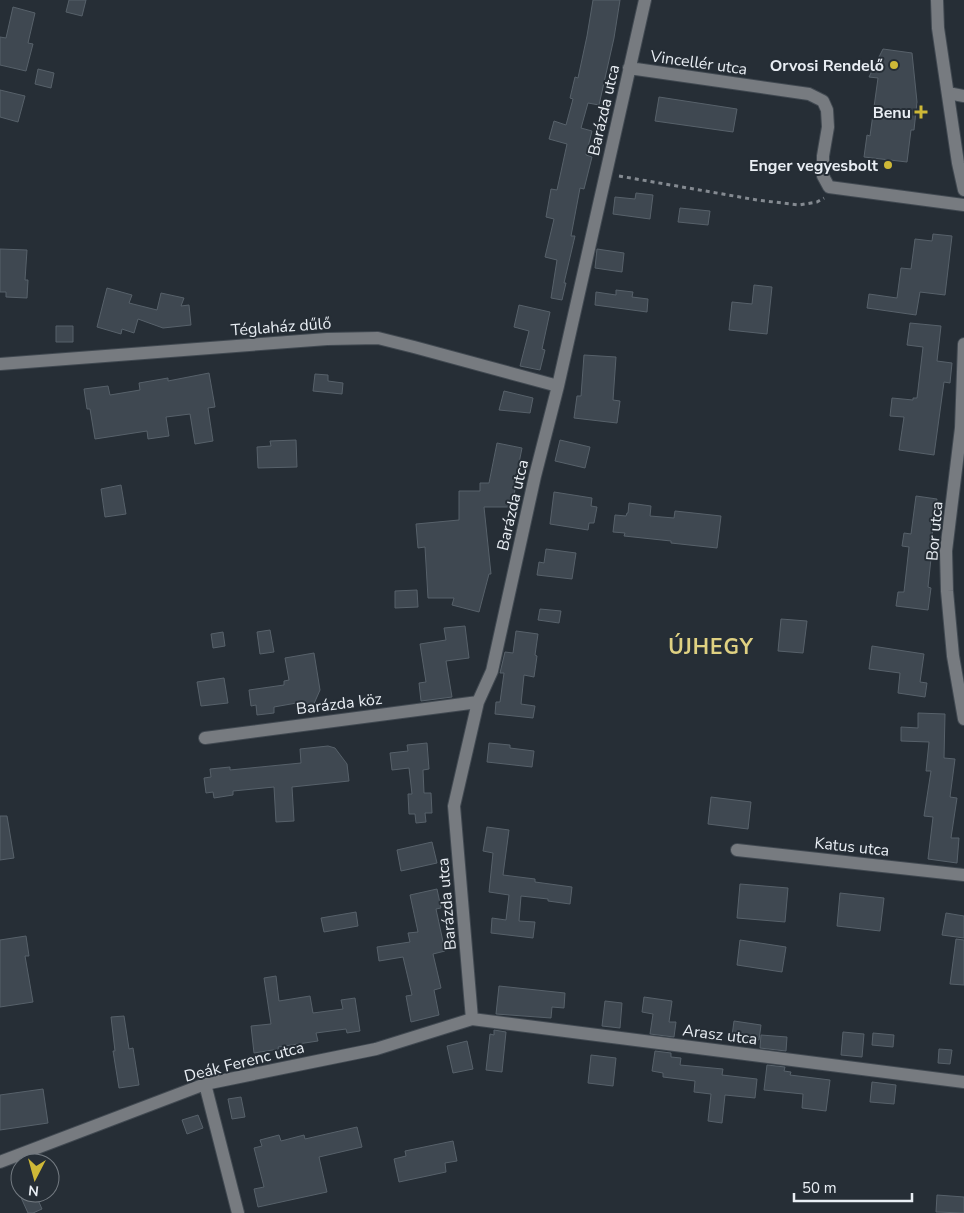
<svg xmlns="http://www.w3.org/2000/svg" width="964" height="1213" font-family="'Nunito Sans',sans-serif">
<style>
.building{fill:#3f4851;stroke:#57616a}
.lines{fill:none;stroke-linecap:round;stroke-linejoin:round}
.minor-casing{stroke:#414951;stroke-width:14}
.path{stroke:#848a91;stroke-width:3;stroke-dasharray:4 4;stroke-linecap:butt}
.minor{stroke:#777b80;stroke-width:12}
.poi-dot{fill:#ceb837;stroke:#262e36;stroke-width:2}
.labels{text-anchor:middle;stroke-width:4;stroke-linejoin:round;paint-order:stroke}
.street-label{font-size:16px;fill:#e9eef4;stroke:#262e36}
.poi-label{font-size:16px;font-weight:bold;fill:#e9eef4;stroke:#262e36;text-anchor:end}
.district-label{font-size:21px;font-weight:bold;letter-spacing:1px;fill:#dfd182;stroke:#262e36}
</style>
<rect width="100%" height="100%" fill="#262e36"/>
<path class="building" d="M69,0H86L82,16L66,12Z
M593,0H620L614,38L599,105L588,103L581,128L592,131L586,155L592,157L584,189L580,188L571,236H575L564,283H566L562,300L551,298L557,260L545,257L554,219L546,217L551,189L557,190L567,144L549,139L554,121L566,125L573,99L570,98L575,77L578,78L587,36Z
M13,7L35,13L28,43L33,44L26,71L0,65V37L6,38Z
M883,49L912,53L917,102L914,130H911L907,162L864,157L867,135L870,136L878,78L869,77Z
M38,69L54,73L51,88L35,84Z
M0,90L25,96L18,122L0,117Z
M659,97L737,109L733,132L655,121Z
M636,193L653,195L650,219L613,214L615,197L635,199Z
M680,208L710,211L708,225L678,222Z
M933,234L952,236L945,295L920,292L916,315L867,308L869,294L897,298L901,268L911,269L915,239L932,241Z
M0,249L27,250L25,280H28L27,298L6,297V292H0Z
M597,249L624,253L622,272L595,268Z
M754,285L772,287L767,334L729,330L732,302L752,304Z
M107,288L132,295L129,303L157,310L161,293L184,298L181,306L189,305L191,325L163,328L138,319L134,333L122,329L121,334L97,327Z
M616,290L633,292L632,297L648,299L647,312L595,305L596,292L616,295Z
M519,305L550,312L542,349L545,350L540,370L520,366L529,331L514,327Z
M910,323L941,326L937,361L952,363L950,383L944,382L934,455L899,450L904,417L890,416L892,398L913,400V398H917L923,347L907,345Z
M56,326H73V342H56Z
M584,355L616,357L613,400L620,401L617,423L574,418L577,396H581Z
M209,373L215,407L208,408L213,441L195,444L190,414L166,417L169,436L148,439L147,431L95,439L90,409H87L84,389L108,386L110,395L140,390L139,383L168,378V381Z
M315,374L328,375V381L343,383L342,394L313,391Z
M504,391L533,398L530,413L499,410Z
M296,440L297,467L258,468L257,447L271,446L270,441Z
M560,440L590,447L585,468L555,461Z
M497,443L522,448L515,483H516L512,507H484L491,574H489L479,612L452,605L454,598H428L425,547L418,548L416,524L459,520V491H480V483H489Z
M121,485L126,514L105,517L101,489Z
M554,492L592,498L591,506L597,507L594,523H589L588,530L550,524Z
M916,496L937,499L932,536H934L933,549H932L928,587L931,588L928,610L896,606L898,592H904L909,547L902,546L904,533L911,534Z
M629,503L651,506L650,516L674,518L675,511L721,516L717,548L671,543V541L624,536L625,533L613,532L615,515L626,516L627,513H628Z
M546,549L576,553L572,579L537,575L539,562L544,563Z
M417,590L418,607L395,608V591Z
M540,609L561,611L559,623L538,620Z
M781,619L807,621L803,653L778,651Z
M465,626L469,658L446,661L452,697L421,701L419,683L426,682L420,644L446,640L444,628Z
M270,630L274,652L260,654L257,632Z
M516,631L538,634L535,655L537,656L534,677L524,675L521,704L535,706L533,718L495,714L496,702H500L504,673H500L505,652L513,653Z
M223,632L225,646L213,648L211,634Z
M872,646L924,654L920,682L927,683L925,697L898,693L900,673L869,669Z
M314,653L320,690L313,706L302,702L274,707V713L257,715L256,705L251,706L249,690L284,685V681L289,680L285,658Z
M224,678L228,703L201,706L197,682Z
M918,713L945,714L944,758L955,759L950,797L957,798L951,838H959L957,863L928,859L933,817L924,816L931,771H926L929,742L901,741V727L918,728Z
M427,743L429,769L423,770L424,793H431L432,813H425L426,822L416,823L415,814H409L408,794H412L409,768L392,770L390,753L408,751L407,745Z
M489,743L510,745V748L534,751L532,767L487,762Z
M328,746L335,748L347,764L349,781L292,787L294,821L276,822L274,787L233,791V795L214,798L213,792L206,793L204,778L211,777L210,769L230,767V770L301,763L300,749Z
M711,797L751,802L748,829L708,824Z
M0,816H7L14,858L0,860Z
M487,827L509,830L503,875L535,879V882L572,887L570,904L548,901V899L521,896L519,921L535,922L533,938L491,933L492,918L506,920L509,895L489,892L493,853L483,851Z
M432,842L437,863L401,871L397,850Z
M740,884L788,888L785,922L737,918Z
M437,889L441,908L436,909L445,951L433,954L441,988L434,990L439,1015L411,1022L406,996L412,995L403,957L379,961L377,947L410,942L408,933L418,932L410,895Z
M840,893L884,898L880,931L837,926Z
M356,912L358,926L324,932L321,918Z
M946,913L964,916V938L942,935Z
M26,936L29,956H25L33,1002L0,1007V940Z
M956,939L964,940V985L950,984Z
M740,940L786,947L782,972L737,965Z
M276,976L279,1001L310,996L313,1013L343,1009L341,1000L355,998L360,1031L347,1033L346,1029L316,1033L318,1041L278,1047L279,1049L254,1053L251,1026L271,1024L264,978Z
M499,986L565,993L564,1008L552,1007L551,1018L496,1014Z
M644,997L672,1001L669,1022H676L674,1037L650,1034L653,1014L642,1012Z
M605,1001L622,1003L620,1028L602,1026Z
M124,1016L129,1049L133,1048L139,1085L119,1088L113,1051H115L111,1017Z
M734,1021L761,1025L759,1040L732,1036Z
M494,1030L506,1032L502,1072L486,1070L490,1034L494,1035Z
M843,1032L864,1034L862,1057L841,1055Z
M873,1033L894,1035L893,1047L872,1045Z
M761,1035L787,1037L786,1051L760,1048Z
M467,1041L473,1069L453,1073L447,1046Z
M939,1049L952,1050L950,1064L938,1063Z
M655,1051L671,1053V1057L681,1058L680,1065L723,1069L722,1075L757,1079L755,1098L725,1095L722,1123L708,1121L711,1094L694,1092L695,1081L663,1077V1073L652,1071Z
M591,1055L616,1058L613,1086L588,1083Z
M767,1065L785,1067L784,1071L791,1072L790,1075L830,1080L826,1111L802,1108L803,1094L764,1090Z
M872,1082L896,1085L894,1104L870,1102Z
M43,1089L48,1123L0,1130V1095Z
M241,1097L245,1117L232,1119L228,1099Z
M198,1115L203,1128L187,1134L182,1120Z
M357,1127L362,1147L319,1157L327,1192L258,1207L254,1189L264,1187L254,1148L262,1146L260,1140L279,1135L281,1141L304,1135L305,1139Z
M453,1141L457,1161L445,1163L446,1172L399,1182L394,1159L406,1156L405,1151Z
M19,1193H35L42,1209L33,1213H28Z
M937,1195L964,1197V1213L936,1212Z"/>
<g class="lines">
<defs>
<path id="minor" d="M937,0L938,28L958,163L964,190
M629,68L809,94L823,101L827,110L828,127L823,156V176L829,187L964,205
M948,93L964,96
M964,344L961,428L946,551L947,591L953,656L964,719
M0,364L327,339L378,338L414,347L558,386
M205,738L478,702
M737,850L964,875
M472,1019L454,806L478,702L492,671L535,476L558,386L645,0
M205,1084L238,1213
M0,1162L205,1084L376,1049L472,1019L964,1082"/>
</defs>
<use href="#minor" class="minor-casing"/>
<path class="path" d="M619,176L757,200L799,205L817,202L824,198"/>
<use href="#minor" class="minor"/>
</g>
<g class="poi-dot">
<circle cx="894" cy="65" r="5"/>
<path d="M918.5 104.5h5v5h5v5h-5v5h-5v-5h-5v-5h5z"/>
<circle cx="888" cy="165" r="5"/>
</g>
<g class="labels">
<g class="street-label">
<text transform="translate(699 62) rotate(8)" y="6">Vincellér utca</text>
<text transform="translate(603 110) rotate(-77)" y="6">Barázda utca</text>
<text transform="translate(281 326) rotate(-4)" y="6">Téglaház dűlő</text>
<text transform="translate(512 505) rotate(-77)" y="6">Barázda utca</text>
<text transform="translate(934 531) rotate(-85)" y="6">Bor utca</text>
<text transform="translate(339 703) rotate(-7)" y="6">Barázda köz</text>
<text transform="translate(852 846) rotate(6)" y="6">Katus utca</text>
<text transform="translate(446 904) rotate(-95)" y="6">Barázda utca</text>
<text transform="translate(720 1034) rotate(7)" y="6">Arasz utca</text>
<text transform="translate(244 1061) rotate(-14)" y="6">Deák Ferenc utca</text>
</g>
<g class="poi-label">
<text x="884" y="71">Orvosi Rendelő</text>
<text x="911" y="118">Benu</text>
<text x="878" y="171">Enger vegyesbolt</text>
</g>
<g class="district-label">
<text x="711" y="654">ÚJHEGY</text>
</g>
</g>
<g transform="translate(35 1178) rotate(186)"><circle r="24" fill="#262e36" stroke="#747b82"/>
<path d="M0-4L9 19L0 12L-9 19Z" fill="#ceb837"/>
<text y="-8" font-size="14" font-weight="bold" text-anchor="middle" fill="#e9eef4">N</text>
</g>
<path d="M794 1193v8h118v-8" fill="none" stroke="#e9eef4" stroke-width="2.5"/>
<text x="802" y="1193" font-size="15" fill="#e9eef4" stroke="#262e36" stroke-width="4" paint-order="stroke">50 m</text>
</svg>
